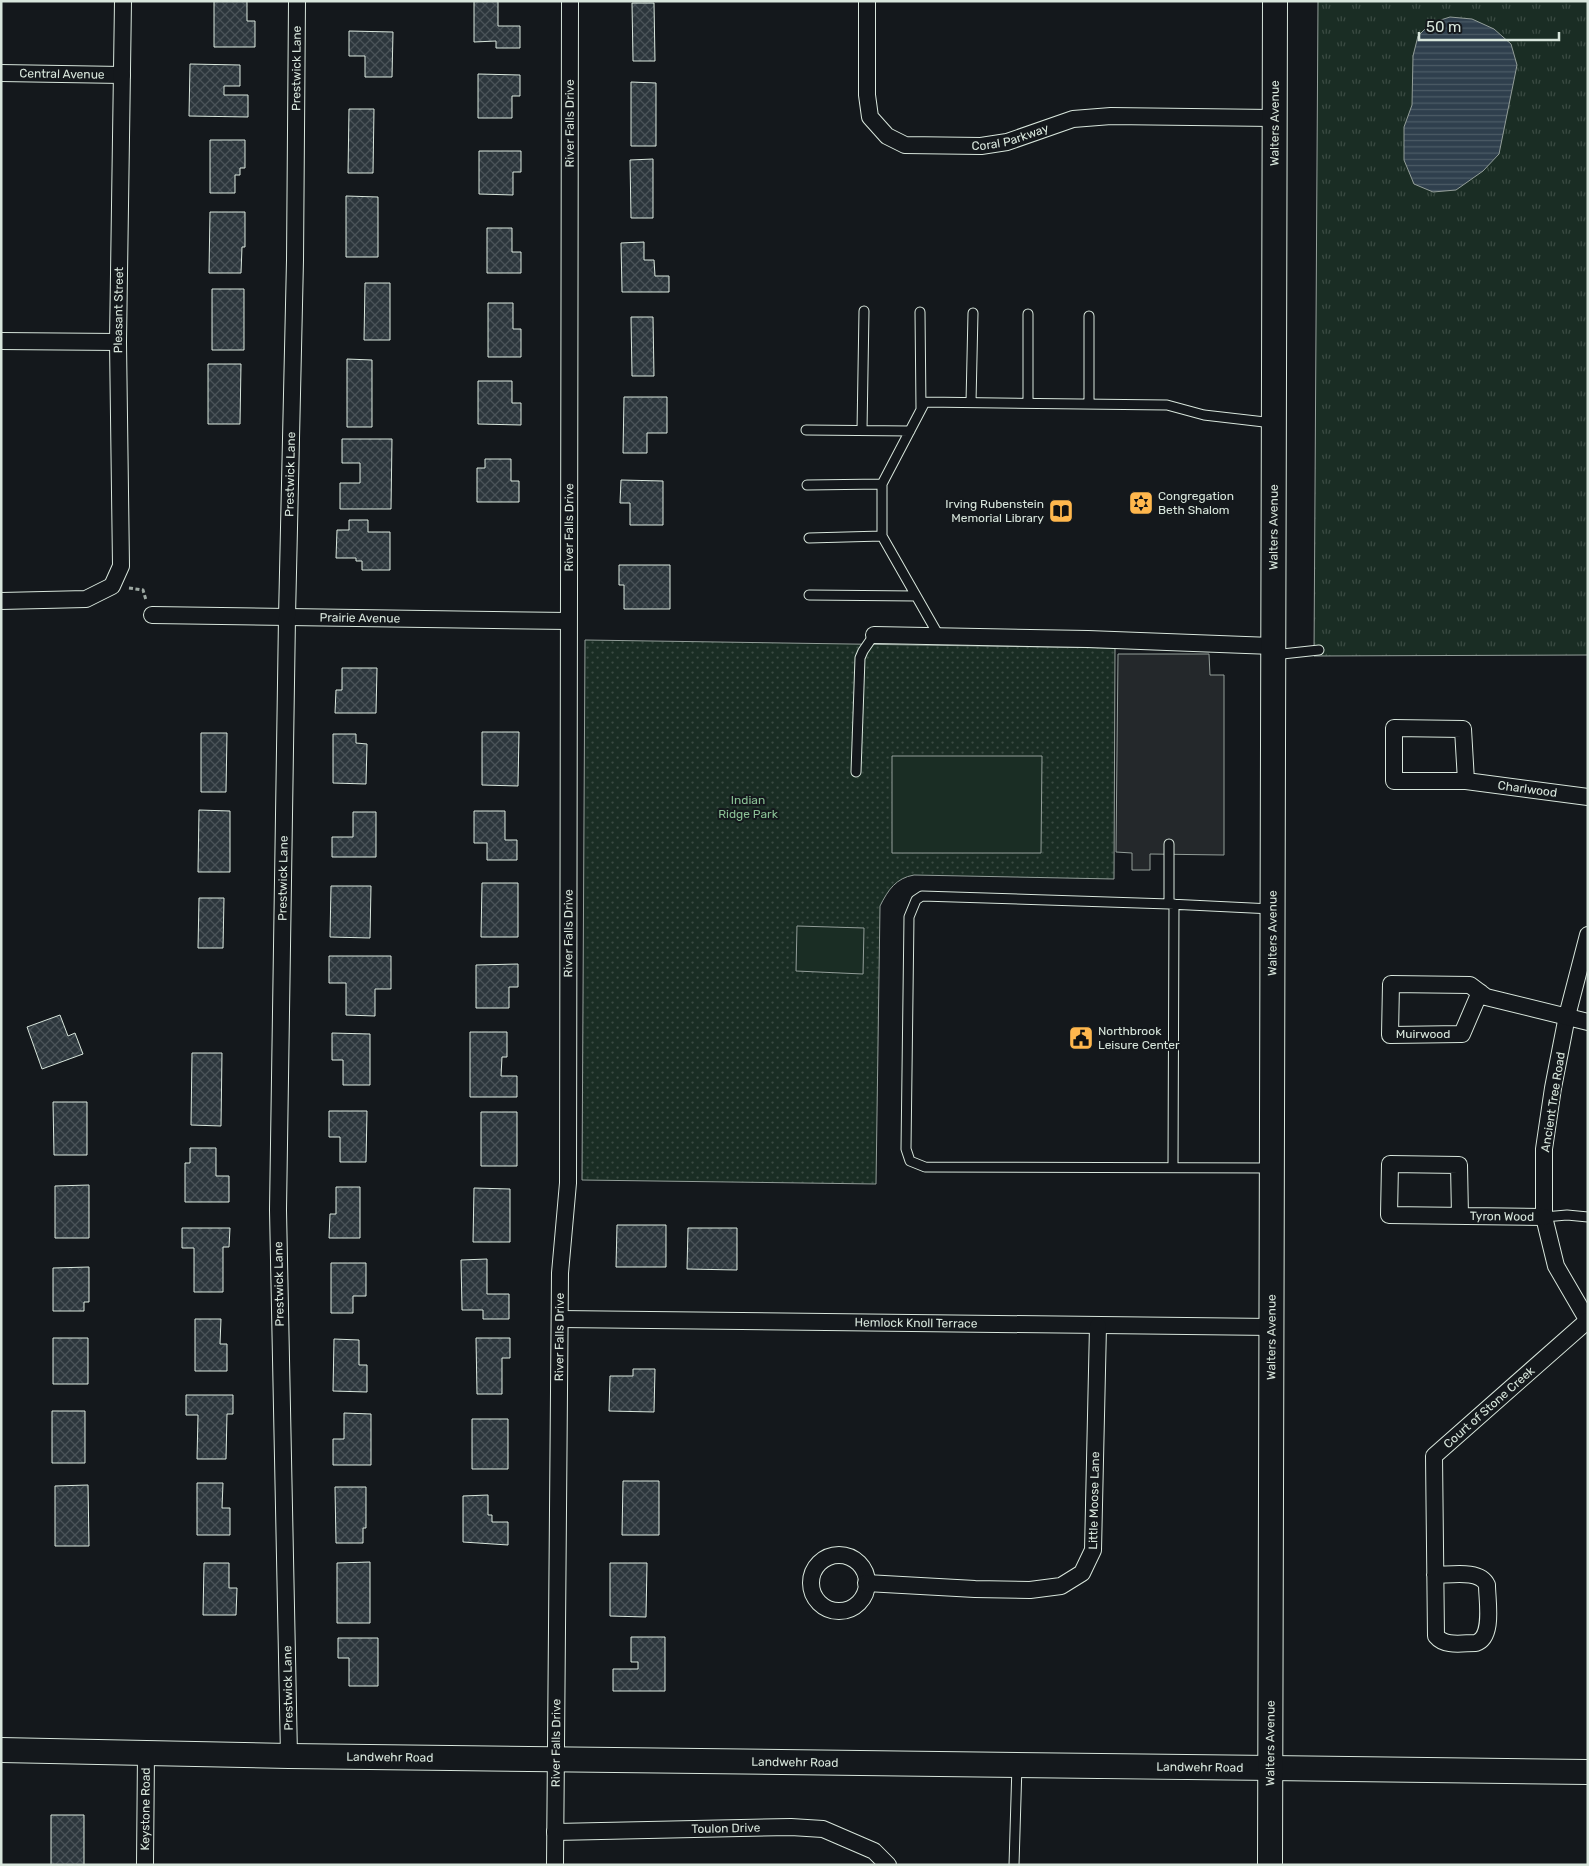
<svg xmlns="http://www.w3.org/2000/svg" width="1589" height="1866" font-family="Rubik,sans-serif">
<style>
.grass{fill:url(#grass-tufts);stroke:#939e99}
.park{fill:url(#park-dots);stroke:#939e99}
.garden{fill:#1a2d24;stroke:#939e99}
.parking{fill:#24282b;stroke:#939e99}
.water{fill:url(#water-rules);stroke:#939e99}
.building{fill:url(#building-cross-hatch);stroke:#d8e6dc}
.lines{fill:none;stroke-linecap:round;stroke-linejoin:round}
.service-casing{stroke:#d8e6dc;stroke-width:11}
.minor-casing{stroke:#d8e6dc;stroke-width:18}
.secondary-casing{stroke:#d8e6dc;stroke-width:26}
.path{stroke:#9da8a2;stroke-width:3;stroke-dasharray:4 2.5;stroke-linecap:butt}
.service{stroke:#14181c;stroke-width:9}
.minor{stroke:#14181c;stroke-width:16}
.secondary{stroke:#14181c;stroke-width:24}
.labels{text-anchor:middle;stroke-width:4;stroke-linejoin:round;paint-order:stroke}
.street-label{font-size:12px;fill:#d8e6dc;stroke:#14181c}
.poi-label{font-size:12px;fill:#d8e6dc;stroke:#14181c;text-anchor:start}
.park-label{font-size:12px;fill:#8ac095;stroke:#14181c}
</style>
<defs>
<pattern id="grass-tufts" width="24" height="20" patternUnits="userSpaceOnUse" patternTransform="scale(1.25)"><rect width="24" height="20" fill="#1a2d24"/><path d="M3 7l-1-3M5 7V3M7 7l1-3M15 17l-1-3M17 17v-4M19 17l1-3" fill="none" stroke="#3b4b43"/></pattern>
<pattern id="park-dots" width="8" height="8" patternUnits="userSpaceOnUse" patternTransform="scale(1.25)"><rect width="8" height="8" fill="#1a2d24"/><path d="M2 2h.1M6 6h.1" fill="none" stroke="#3b4b43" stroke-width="1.8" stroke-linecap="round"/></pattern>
<pattern id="water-rules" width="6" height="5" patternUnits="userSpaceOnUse" patternTransform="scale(1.25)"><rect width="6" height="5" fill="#2f3f4d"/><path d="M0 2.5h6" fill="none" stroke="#4c5b66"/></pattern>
<pattern id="building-cross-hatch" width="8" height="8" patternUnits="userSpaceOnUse" patternTransform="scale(1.25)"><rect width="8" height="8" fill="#2c363c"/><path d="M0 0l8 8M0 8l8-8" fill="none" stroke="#4a5358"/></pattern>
</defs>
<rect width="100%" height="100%" fill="#14181c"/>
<path class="grass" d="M1318,1H1588V655L1314,656Z"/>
<path class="park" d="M585,640L1115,648L1114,879L914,875C896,878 888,890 880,906L876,1184L582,1180Z"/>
<path class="garden" d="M892,756H1042L1041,853H892Z
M797,926L864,928L863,974L796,971Z"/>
<path class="parking" d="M1118,654H1209L1210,675H1224V855L1150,854V870H1132V853L1116,852Z"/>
<path class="water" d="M1450,17L1472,19L1494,29L1511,44L1517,65L1499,154L1483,171L1456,190L1433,192L1414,184L1404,160V127L1412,105L1413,56L1418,36L1431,23Z"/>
<path class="building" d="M214,1H247V21H255V47H214Z
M474,1H498V26H520V48H496V41L474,42Z
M632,3H654L655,61H633Z
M349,31L393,32L392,77H365V56H349Z
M190,64L240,65V86H224V95H248V117L189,116Z
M478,74L520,75V96H512V118H478Z
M631,82L656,83V146H631Z
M349,109H374L373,173H348Z
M210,140H245V168H240V175H235V193H210Z
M479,151H521V172H513V195L479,194Z
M653,159V218H631L630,160Z
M346,196L378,197V257H346Z
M210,212H245V247H242L241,273H209Z
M487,228H512V252H521V273H487Z
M644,242V260H654L655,276H669V292H622L621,243Z
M365,283H390V340H364Z
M212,289H244V350H212Z
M488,303H513V329H521V357H488Z
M631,317H653L654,376H632Z
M347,359L372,360V427H347Z
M208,364H241L240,424H208Z
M478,381H512V403H521V425L478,424Z
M624,397H667V433H647V453H623Z
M342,439H392L391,509H340V483H360V463H342Z
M485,459H511V481H519V502H477V468H485Z
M621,480L663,481V525H630V503H620Z
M349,520H368V532H390V570H362V561H356V558H336L337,530H349Z
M619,565H670V609H624V585H619Z
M342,668H377L376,713H335L336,690H342Z
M482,732H519L518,786L482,785Z
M201,733H227L226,792H201Z
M333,734H356V743L367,744L366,784L333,783Z
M199,810L230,811V872H198Z
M474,811H505V840H517V860H487V843H474Z
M353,812H376V857H332V837H353Z
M482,883H518V937H481Z
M331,886H371L370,938L330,937Z
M199,898H224L223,948H198Z
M329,956H391V989H375V1016L346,1015V983H329Z
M518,964V987H509V1008H476V965Z
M60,1015L68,1036L75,1033L83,1054L42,1069L27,1027Z
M470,1032H507V1057H502L501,1076H517V1097H470Z
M332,1033L370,1034V1085H343V1060H332Z
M192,1053H222L221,1126L191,1125Z
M53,1102H87V1155H54Z
M329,1111H367L366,1162H340V1137H329Z
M481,1112H517V1166H481Z
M190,1148H216V1176H229V1202H185V1163H190Z
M89,1185V1238H55V1186Z
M336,1187H360V1238H329L330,1214H336Z
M474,1188L510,1189V1242H473Z
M617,1225H666V1267H616Z
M182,1228H230L229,1247H223V1292H194V1248H182Z
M688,1228H737V1270L687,1269Z
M487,1259V1294H509V1319H483V1310H462L461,1260Z
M331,1263H366V1296H353V1313H331Z
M89,1267V1302H84V1311H53V1268Z
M195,1319H221L220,1344H227V1371H195Z
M53,1338H88V1384H53Z
M476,1338H510V1358H502V1394H477Z
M334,1339L359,1340V1365H367V1392L333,1391Z
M633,1369H655L654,1412L609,1411L610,1376H633Z
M186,1395H233V1414H227L226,1459H197L198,1415H186Z
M52,1411H85V1463H52Z
M344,1413L371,1414V1465H333V1439H344Z
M472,1419H508V1469H472Z
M623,1481H659V1535H622Z
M197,1483H223L222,1508H230V1535H197Z
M88,1485L89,1546H55V1486Z
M335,1487H366V1528H363V1543H336Z
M488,1495V1515H492V1522H508V1545L463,1542V1496Z
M370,1562V1623H337V1563Z
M204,1563H229V1588H237L236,1615H203Z
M610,1563H647L646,1617L610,1616Z
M631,1637H665V1691H613V1669H638V1662H631Z
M338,1638H378V1686H349V1658H338Z
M51,1815H84V1865H51Z"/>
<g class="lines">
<defs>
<path id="service" d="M920,312L921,409
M1089,316V403
M971,402L973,313
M1028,402V314
M806,430L910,431
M862,430L864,311
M807,485L882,484
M809,538L882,536
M809,595L916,596
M939,636L882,536V484L925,402L1167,405L1204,415L1273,423
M1273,655L1319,650
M856,772L860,658L863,651L874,635
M1169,904V844
M1173,1167L1174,904
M1270,1168L925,1167L910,1161L906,1149L909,917L916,900L922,896L1169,904L1272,909
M1544,1217L1567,1215L1588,1217
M1014,1865L1017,1765"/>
<g id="minor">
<path id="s1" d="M867,1V95L870,117L887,136L905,145L981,146L1007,142L1073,119L1111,116L1274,118"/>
<path id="s2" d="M1,73L122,75"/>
<path d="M1,341L118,342"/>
<path id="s3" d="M1,601L86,599L112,586L121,566L118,342L123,1"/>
<path id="s4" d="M152,615L568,621"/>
<path d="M874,635L1088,639L1273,646"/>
<path id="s5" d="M1466,781L1463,729L1394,728V781H1466L1588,797"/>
<path d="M1588,935L1567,1016L1553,1088L1544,1149V1217L1556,1266L1588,1321"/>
<path d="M1480,992L1462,1034L1390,1035L1391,984L1470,985L1486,997L1588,1022"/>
<path id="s6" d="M1460,1216L1459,1165L1390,1164L1389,1215L1544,1217"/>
<path id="s7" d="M560,1319L1272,1327"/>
<circle cx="839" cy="1583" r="28"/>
<path id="s8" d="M1435,1575C1450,1575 1480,1569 1487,1585C1487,1601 1494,1637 1476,1643C1462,1643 1445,1647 1436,1636L1434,1456L1587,1321"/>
<path id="s9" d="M866,1583L975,1589L1030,1590L1061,1586L1082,1573L1093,1550L1098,1326"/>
<path id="s10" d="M289,1756L278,1210L287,617L295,260L297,1"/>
<path id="s11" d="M555,1832L791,1827L823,1829L874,1851L888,1865"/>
<path id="s12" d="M145,1865L146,1752"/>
<path id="s13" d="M555,1865L560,1273L568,1183L570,1"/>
</g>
<g id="secondary">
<path id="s14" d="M1,1750L289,1756L1588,1772"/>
<path id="s15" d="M1270,1865L1275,1"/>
</g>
</defs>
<use href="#service" class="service-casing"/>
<use href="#minor" class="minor-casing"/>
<use href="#secondary" class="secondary-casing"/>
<path class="path" d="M129,588L143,590L146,600"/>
<use href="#service" class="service"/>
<use href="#minor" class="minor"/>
<use href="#secondary" class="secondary"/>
</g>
<defs>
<symbol id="synagogue-square" viewBox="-11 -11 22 22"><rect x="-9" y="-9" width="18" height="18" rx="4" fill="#ffb74d" stroke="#14181c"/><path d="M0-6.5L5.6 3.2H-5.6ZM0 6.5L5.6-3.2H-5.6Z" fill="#111"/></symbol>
<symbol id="library-square" viewBox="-11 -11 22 22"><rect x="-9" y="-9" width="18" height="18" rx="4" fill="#ffb74d" stroke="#14181c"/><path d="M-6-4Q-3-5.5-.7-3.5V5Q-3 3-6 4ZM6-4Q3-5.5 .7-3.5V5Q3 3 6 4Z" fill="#111"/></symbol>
<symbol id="civic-square" viewBox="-11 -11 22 22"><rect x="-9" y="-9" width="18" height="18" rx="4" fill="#ffb74d" stroke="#14181c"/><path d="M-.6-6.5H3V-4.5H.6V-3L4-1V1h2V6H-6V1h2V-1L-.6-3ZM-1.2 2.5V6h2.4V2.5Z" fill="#111"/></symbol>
</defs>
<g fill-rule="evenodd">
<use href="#synagogue-square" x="1127" y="489" width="28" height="28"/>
<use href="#library-square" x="1047" y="497" width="28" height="28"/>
<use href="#civic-square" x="1067" y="1024" width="28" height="28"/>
</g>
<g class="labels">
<g class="street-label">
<text dy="4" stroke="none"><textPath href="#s10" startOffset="1688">Prestwick Lane</textPath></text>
<text dy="4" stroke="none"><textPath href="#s2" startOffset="61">Central Avenue</textPath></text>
<text dy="4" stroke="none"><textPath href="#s13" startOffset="1742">River Falls Drive</textPath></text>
<text dy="4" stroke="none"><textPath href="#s15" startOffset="1742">Walters Avenue</textPath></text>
<text dy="4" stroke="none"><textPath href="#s1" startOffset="268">Coral Parkway</textPath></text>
<text dy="4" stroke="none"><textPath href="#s3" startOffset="392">Pleasant Street</textPath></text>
<text dy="4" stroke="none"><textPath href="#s10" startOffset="1282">Prestwick Lane</textPath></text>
<text dy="4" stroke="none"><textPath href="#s13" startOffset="1338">River Falls Drive</textPath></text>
<text dy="4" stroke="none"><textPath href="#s15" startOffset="1338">Walters Avenue</textPath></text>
<text dy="4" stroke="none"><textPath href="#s4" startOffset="208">Prairie Avenue</textPath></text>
<text dy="4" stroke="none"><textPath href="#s5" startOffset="308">Charlwood</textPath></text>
<text dy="4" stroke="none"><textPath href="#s10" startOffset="878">Prestwick Lane</textPath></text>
<text dy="4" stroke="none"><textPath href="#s13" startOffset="932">River Falls Drive</textPath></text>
<text dy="4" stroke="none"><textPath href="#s15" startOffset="932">Walters Avenue</textPath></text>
<text x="1423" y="1038">Muirwood</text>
<text transform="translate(1553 1102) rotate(-81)" y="4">Ancient Tree Road</text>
<text dy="4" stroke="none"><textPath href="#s6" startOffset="284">Tyron Wood</textPath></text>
<text transform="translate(279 1284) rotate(-91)" y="4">Prestwick Lane</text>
<text dy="4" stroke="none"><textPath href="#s7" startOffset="356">Hemlock Knoll Terrace</textPath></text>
<text dy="4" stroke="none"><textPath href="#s13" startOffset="528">River Falls Drive</textPath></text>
<text dy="4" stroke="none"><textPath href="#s15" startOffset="528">Walters Avenue</textPath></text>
<text dy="4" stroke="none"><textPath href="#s8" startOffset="414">Court of Stone Creek</textPath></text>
<text dy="4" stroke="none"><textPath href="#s9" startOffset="295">Little Moose Lane</textPath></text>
<text transform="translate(288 1688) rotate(-91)" y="4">Prestwick Lane</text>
<text dy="4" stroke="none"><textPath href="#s13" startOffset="122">River Falls Drive</textPath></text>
<text dy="4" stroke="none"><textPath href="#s15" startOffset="122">Walters Avenue</textPath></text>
<text dy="4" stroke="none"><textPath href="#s14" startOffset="389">Landwehr Road</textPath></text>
<text dy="4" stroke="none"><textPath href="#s14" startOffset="794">Landwehr Road</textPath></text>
<text dy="4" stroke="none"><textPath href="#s14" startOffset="1199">Landwehr Road</textPath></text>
<text dy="4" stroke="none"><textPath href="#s12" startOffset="56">Keystone Road</textPath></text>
<text dy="4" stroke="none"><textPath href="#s11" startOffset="171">Toulon Drive</textPath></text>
</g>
<g class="poi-label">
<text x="1158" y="500">Congregation<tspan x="1158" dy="14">Beth Shalom</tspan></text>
<text x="1044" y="508" text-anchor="end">Irving Rubenstein<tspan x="1044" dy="14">Memorial Library</tspan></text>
<text x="1098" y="1035">Northbrook<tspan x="1098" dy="14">Leisure Center</tspan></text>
</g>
<g class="park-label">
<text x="748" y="804">Indian<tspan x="748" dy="14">Ridge Park</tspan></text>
</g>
</g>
<rect width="1589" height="1866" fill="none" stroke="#d8e6dc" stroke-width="5"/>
<path d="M1419 32v8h140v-8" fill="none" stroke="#d8e6dc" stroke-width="2.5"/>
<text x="1426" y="32" font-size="15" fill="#d8e6dc" stroke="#14181c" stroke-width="4" paint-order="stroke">50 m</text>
</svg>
